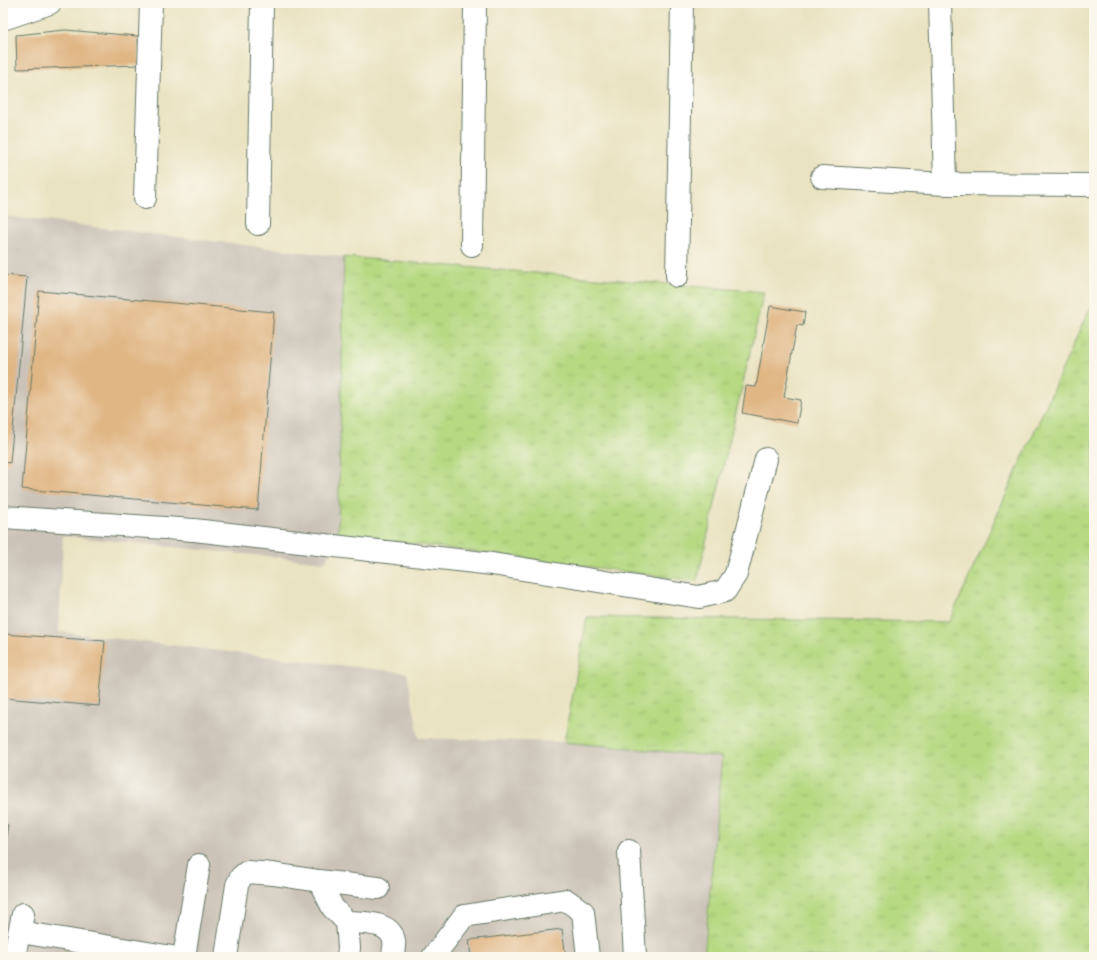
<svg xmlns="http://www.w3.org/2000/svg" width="1097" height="960" font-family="'IM FELL French Canon',serif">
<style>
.industrial{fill:#cbc3b8}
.grass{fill:url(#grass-tufts);stroke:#6a8b5b}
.building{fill:#e0b684}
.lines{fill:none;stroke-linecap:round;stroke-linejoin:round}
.minor-casing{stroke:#676;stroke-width:24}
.minor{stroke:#fff;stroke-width:22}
</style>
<defs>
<pattern id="grass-tufts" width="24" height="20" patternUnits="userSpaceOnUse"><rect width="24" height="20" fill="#b6d982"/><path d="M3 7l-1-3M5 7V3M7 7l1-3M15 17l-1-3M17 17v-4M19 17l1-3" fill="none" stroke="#9cbb71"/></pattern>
</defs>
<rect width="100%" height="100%" fill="#fbf7ec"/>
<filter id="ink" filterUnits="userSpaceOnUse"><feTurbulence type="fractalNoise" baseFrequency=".025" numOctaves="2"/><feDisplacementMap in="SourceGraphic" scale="8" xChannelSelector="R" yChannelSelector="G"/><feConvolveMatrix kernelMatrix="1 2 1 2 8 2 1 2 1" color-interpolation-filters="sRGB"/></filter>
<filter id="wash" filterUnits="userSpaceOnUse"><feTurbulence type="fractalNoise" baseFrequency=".012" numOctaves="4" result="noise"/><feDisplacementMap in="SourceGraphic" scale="16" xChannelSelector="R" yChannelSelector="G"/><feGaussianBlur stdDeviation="0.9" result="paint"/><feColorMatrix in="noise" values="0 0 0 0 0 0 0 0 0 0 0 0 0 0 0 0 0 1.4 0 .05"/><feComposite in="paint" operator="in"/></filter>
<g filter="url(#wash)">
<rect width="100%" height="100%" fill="#eae3c2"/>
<path class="industrial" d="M3,216L344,257L338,534L325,562L63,536L59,632L407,673L419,738L564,742L722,756L703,957H3Z"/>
<path class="grass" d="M344,257L764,292L697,581L338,534Z
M1094,303V957H704L722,757L564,742L587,617L949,622L1087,314Z"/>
<g id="blocks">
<path class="building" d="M65,30L138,36L139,65L17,69L16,35Z
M3,275L27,277L10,463L3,462Z
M39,291L274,312L258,510L22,489Z
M770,306L805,312L803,326L797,325L784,397L801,400L797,423L742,413L746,386L756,387Z
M3,634L105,641L99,706L3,698Z
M3,824L8,825L4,849H3Z
M562,929L566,957H471L469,940Z"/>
</g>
</g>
<g filter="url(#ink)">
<use href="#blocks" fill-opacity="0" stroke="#676" stroke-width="1"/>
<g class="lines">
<defs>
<path id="minor" d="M940,3L945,184
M3,19L50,3
M822,177L945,184L1094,185
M145,198L151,3
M258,224L262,3
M472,245L475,3
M677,276L682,3
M3,517L194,530L492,564L699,597L725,591L736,574L766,459
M629,851L635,957
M319,881L378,888
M347,922C362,923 391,921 394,941C395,945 393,952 393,957
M20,932L172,957
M14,957L23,914
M184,957L199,865
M226,957L237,885L241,877L247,872L273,874L319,881L333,908L347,922L349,948L348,957
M433,957L464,916L566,900L583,912L588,957"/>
</defs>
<use href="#minor" class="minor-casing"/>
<use href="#minor" class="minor"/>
</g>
</g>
<rect width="1097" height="960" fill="none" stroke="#fbf7ec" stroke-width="16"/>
</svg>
